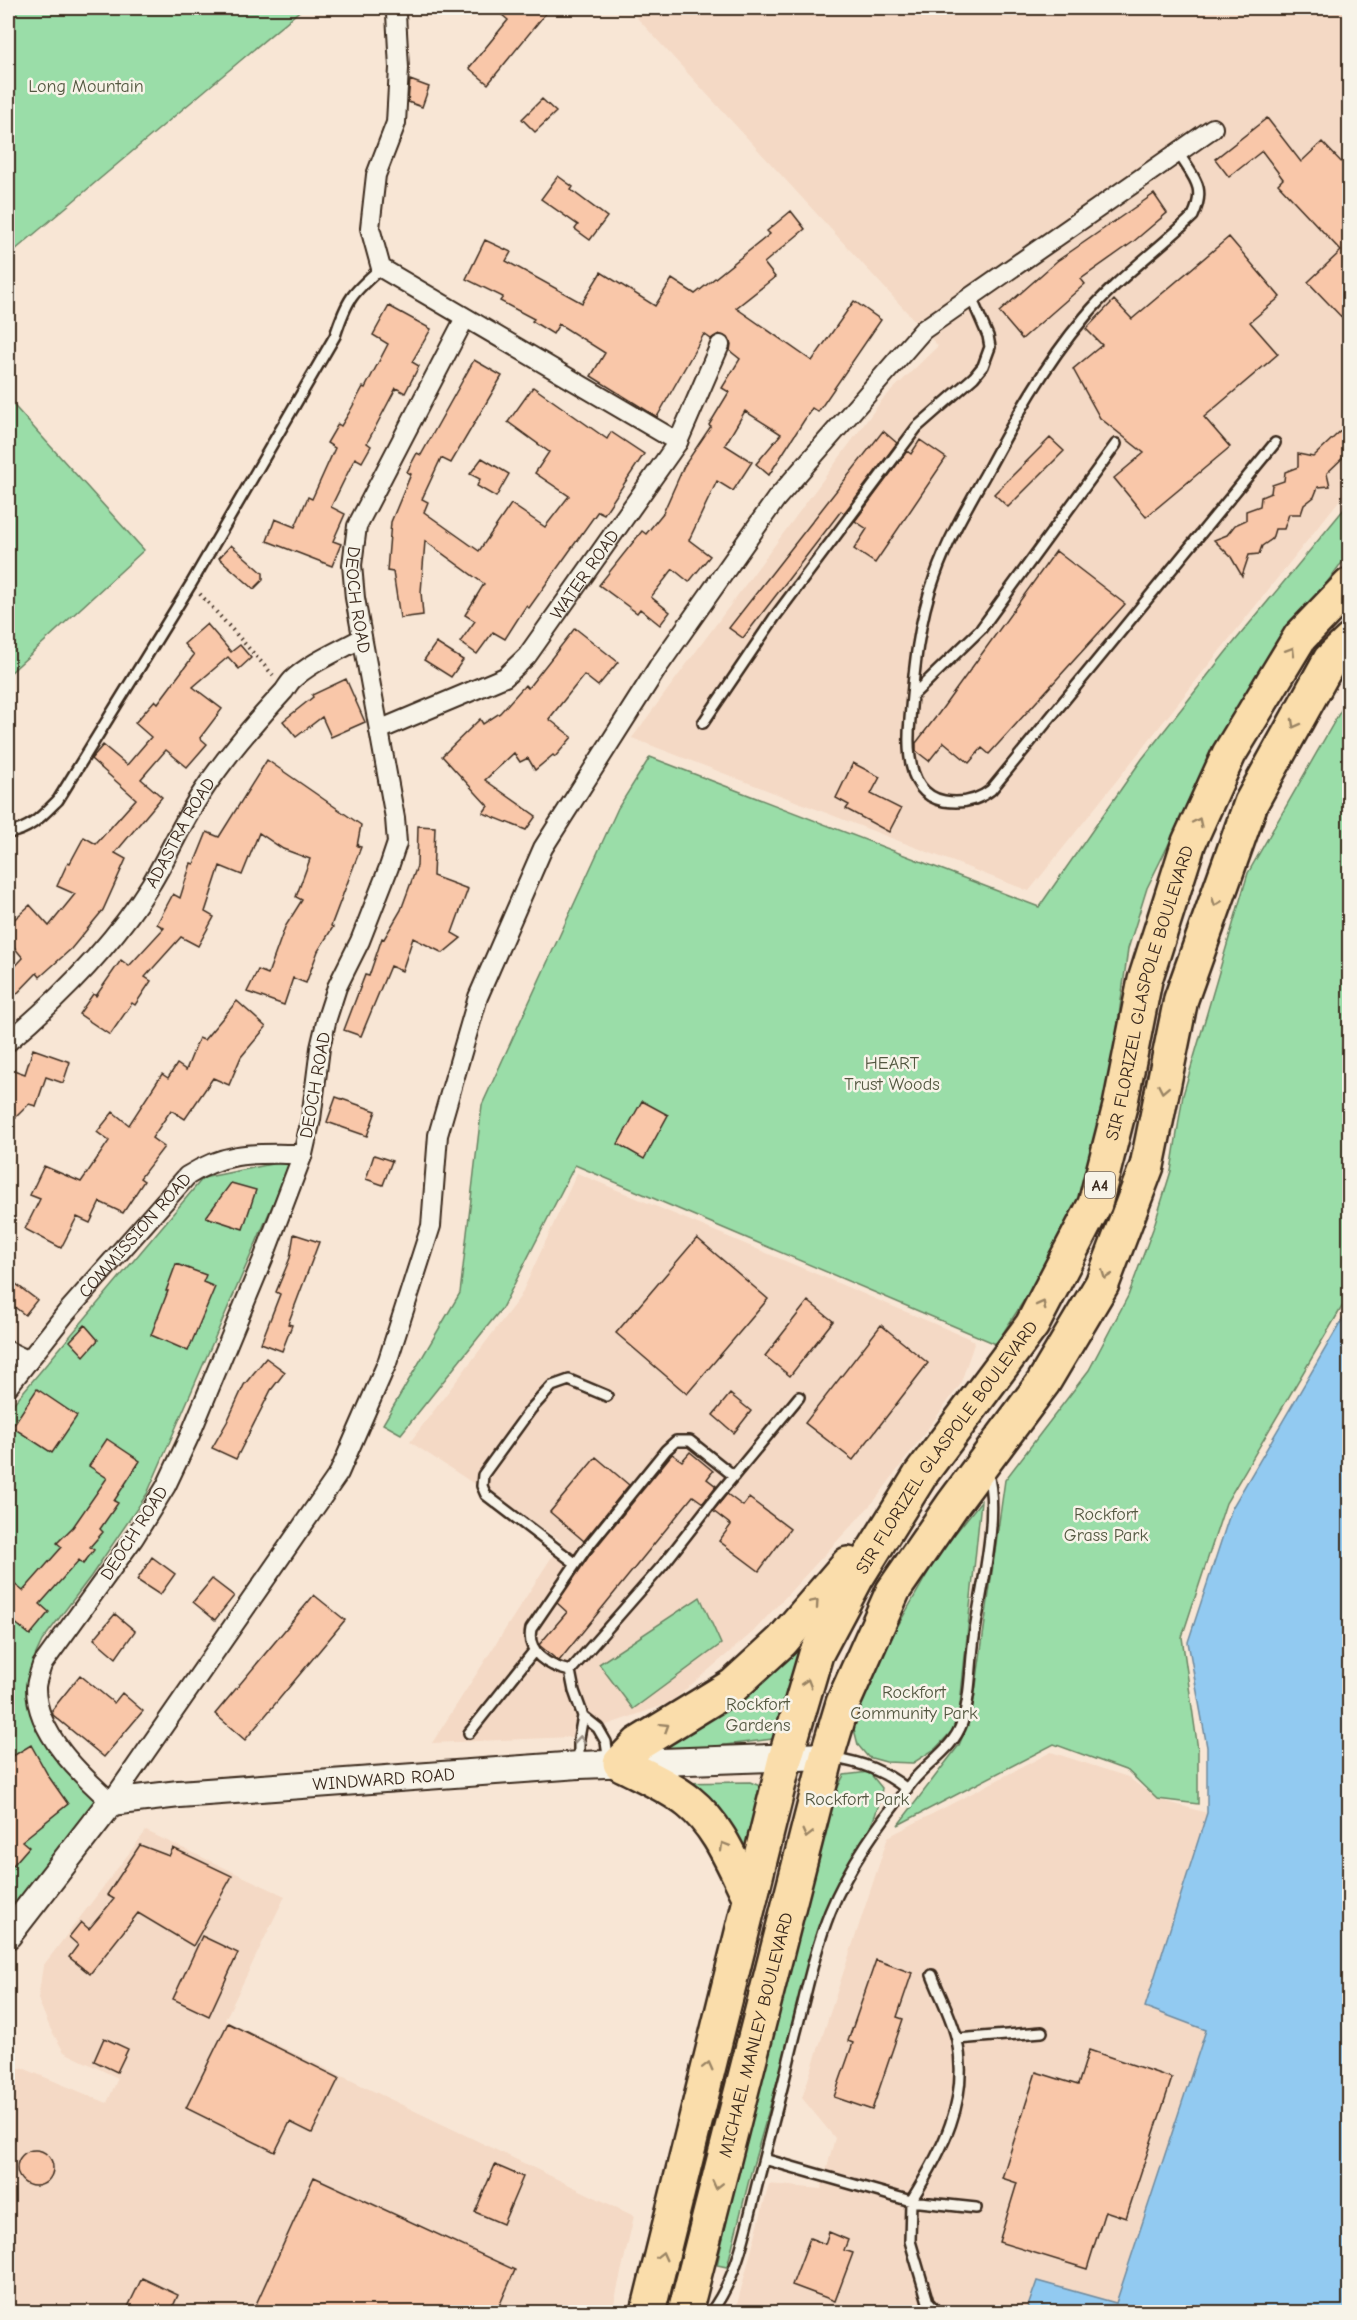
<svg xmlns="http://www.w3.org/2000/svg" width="1357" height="2320" font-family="'Comic Neue',sans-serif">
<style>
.built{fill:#f4d9c5}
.green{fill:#9adda8;stroke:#6a8463;stroke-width:1.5}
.water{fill:#92caf1;stroke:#6f8a9d;stroke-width:1.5}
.building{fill:#f9c7a9;stroke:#3b2a1e;stroke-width:1.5}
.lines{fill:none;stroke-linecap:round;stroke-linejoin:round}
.lane-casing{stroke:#3b2a1e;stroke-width:14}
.street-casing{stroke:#3b2a1e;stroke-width:22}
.secondary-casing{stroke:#3b2a1e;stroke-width:30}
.highway-casing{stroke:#3b2a1e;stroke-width:38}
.path{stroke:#3b2a1e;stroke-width:4;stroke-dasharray:1.5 4.5;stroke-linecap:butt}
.lane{stroke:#f7f3e8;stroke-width:9}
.street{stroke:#f7f3e8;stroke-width:18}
.secondary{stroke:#f7f3e8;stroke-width:26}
.highway{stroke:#faddab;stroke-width:33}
.oneway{stroke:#9a8464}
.oneway2{stroke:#998e83}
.labels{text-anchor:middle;stroke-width:5;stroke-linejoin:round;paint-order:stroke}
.shield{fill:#f7f3e8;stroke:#73665b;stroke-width:1.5}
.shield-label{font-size:16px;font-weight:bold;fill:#3b2a1e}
.park-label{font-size:18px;fill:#535740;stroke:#f7f3e8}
.street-label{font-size:18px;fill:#3b2a1e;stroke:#f7f3e8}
</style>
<rect width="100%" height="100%" fill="#f8e6d5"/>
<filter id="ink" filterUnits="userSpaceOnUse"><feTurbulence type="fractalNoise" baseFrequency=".0167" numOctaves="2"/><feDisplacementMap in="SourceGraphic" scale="12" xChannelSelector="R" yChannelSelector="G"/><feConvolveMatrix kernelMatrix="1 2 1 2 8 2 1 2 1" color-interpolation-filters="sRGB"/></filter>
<g filter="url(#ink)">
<path class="built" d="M628,8H1349V488L1029,891L632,738L882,400L938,346Z
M577,1173L975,1341L960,1385L876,1499L753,1632L670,1703L572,1737L432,1743L562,1541L410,1442L520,1297Z
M1051,1752L1128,1777L1157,1799L1207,1813L1145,2007L1207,2029L1116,2304L1037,2281L1026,2312H735L769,2184L821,2189L835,2138L802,2098L888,1837Z
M146,1831L285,1896L225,2020L634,2216L612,2312H8V2067L25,2069L107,2103L118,2078L64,2052L50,2028L38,1999L43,1966Z"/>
<path class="green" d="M8,8H303L8,256Z
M8,399L144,550L8,675Z
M1349,503V557L1339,566L1296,625L1190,801L1147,888L1128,949L1108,1096L1075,1221L996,1344L575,1165L502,1308L401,1434L383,1424L460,1293L482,1105L618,808L650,757L1039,907L1142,759L1226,652Z
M1349,696V1295L1226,1503L1182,1637L1198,1750V1804L1157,1799L1128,1771L1054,1744L898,1825L959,1745L972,1714L1005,1480L1089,1370L1128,1296L1153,1229L1171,1171L1183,1095L1248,873Z
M292,1160L147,1494L91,1576L42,1641L35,1656L30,1685L34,1713L111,1802L8,1923V1410L203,1178Z
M981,1501L959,1714L952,1731L935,1749L913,1763L886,1762L868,1757L858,1745L852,1721L896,1629L938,1555Z
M845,1580L780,1738L677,1751H638Z
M700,1597L721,1644L633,1709L599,1664Z
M869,1772L882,1788C878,1823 856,1850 840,1880C835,1890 831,1900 826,1910L750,2176L727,2267L717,2265L737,2174L786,1986L816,1851L837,1789L844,1775Z
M750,1782L765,1788L748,1882L670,1783Z"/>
<path class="water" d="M1349,1308V2312H1026L1037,2281L1116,2303L1206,2030L1145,2007L1207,1813V1747L1188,1642L1232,1508Z"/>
<path class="building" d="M494,8H550L488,84L469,68L508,20Z
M410,80L429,87L422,107L408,102Z
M542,99L556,112L535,132L522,119Z
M1267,118L1301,162L1322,142L1350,171V326L1308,282L1341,251L1278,184L1283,179L1262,151L1229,177L1215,159Z
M558,176L573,187L571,190L607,217L590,240L575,229L578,225L541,199Z
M1154,194L1167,213L1133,242L1081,279L1085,284L1022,339L999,312L1057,261Z
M791,211L805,229L764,263L775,277L736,308L812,361L854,301L881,320L818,412L812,408L769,475L756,464L781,434L745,411L725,445L752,462L733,491L717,481L689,540L710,556L689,582L673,569L651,597L670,612L660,625L640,609L637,613L599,585L642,531L646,534L663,513L684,466L711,426L709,425L729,392L722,388L740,359L730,351L731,344L729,339L719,334L711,339L704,334L657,417L591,376L605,353L559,324L553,334L532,321L534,319L500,301L503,297L466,279L485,240L511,252L506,261L582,303L601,272L655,306L672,279L695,294L770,234L767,231Z
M1229,237L1280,297L1250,322L1278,354L1204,417L1230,447L1146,517L1114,478L1144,453L1100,418L1073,369L1102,345L1086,329L1114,300L1132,319Z
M389,306L431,329L412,362L419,366L405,393L396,388L367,443L371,446L362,462L355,458L331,507L345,514L333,541L341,544L332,566L267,541L275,519L295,527L308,497L312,499L335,448L327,443L338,424L341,426L349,413L363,387L365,388L388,344L373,335Z
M474,360L502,376L451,463L441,458L422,499L428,502L424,512L479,551L511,504L545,527L569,496L535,473L549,452L508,422L533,387L607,439L611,432L644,454L604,514L598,511L529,608L526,606L505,639L493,632L477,654L460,642L475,621L465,615L484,584L425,541L421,592L423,615L400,618L393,572L387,571L391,522L411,474L407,472L417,453L421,455Z
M1350,422V451L1327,473L1330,486L1318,487L1314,497L1304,505L1301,514H1289L1284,529H1275L1272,539L1262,546L1259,554L1249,555L1242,576L1231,557L1214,540L1227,535L1235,525L1246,520V511L1260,506L1261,497L1271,493L1272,485L1284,481L1285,472L1298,467V454L1313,457Z
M883,431L897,443L844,513L841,511L743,638L729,628Z
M1050,438L1064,451L1008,507L994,494Z
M920,440L946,458L875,563L854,549L867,529L855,521L907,451L911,454Z
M482,458L509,474L496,497L477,486L480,479L470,474Z
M231,545L263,573V580L254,589L219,558Z
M1056,551L1125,604L989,754L982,748L969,763L944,742L929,761L916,751V743L939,713Z
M207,624L231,652L240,645L251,658L239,669L228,657L193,687L222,709L200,738L207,744L187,767L166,750L141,779L162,797L115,853L126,859L103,910L71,949L40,977L37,973L8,1003V974L23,958L8,940V925L30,905L49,926L75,894L57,886L68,862L70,863L84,837L96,844L136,799L91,759L103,745L127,765L151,737L135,723L155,700L158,703L194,655L184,644Z
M575,628L618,662L598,686L584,675L549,719L572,737L555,757L553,755L535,770L528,758L520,762L514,753L485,780L536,816L526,830L483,813L488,806L442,756L480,719L483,724L500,713L525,685L528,688Z
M436,643L463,660L451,677L424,660Z
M346,679L365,722L331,737L322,717L296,737L283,721L313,697L312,695Z
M267,760L361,825L357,846L361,847L331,926L333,927L318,951L306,983L293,978L284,1005L247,992L258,970L268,974L285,927L302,900L296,897L310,859L283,849L259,833L242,875L220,866L205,912L214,917L198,946L181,937L145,977L151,981L135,1005L132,1003L110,1035L79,1014L93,994L96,996L121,960L129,966L164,928L157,924L173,894L180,898L191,863L194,864L207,832L219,837Z
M853,763L880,777L871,794L901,809L889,832L846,809L849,805L836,798Z
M418,826L435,827L433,876L468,889L452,933L461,938L443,953L413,938L402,971L390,966L361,1036L344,1030L365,975L369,976L382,938L384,939L401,910L417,866Z
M237,1001L266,1027L241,1057L229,1085L213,1078L185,1119L171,1110L152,1138L164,1147L140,1178L144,1181L123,1213L100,1202L90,1223L77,1217L61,1248L25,1229L40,1199L30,1195L44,1166L81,1182L109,1141L97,1132L113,1112L129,1125L162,1074L168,1078L177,1064L186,1070L199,1038L204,1040Z
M33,1049L70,1062L63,1083L46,1077L36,1106L29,1104L8,1125V1068L25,1074Z
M336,1097L376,1111L367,1136L327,1122Z
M642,1101L668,1115L644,1159L618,1144Z
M374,1155L392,1161L383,1185L366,1179Z
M231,1183L256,1190L243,1229L206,1217Z
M294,1234L319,1242L288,1324L292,1325L282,1351L261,1343L280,1294L276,1292L290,1258Z
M697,1238L768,1299L687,1394L616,1333Z
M176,1264L206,1275L203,1282L215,1287L188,1351L151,1335L168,1291H166Z
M8,1278L37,1300L25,1315L8,1302Z
M808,1301L833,1321L790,1376L765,1356Z
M85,1325L98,1340L84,1356L70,1341Z
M881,1325L928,1363L853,1460L805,1423Z
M266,1358L285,1372L271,1390L236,1459L212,1448L227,1422L244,1385Z
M37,1389L77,1416L52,1453L12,1427Z
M730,1394L751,1411L734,1433L713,1415Z
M107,1439L140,1461L114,1501L118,1503L100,1529L103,1532L90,1547L94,1550L83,1564L79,1560L40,1604L49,1612L30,1635L8,1617V1579L23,1591L62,1547L57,1543L73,1527L107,1478L89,1466Z
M690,1452L713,1471L707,1479L716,1486L703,1503L693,1496L559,1661L556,1659L539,1645L567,1612L557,1603L589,1556L672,1454L682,1461Z
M596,1457L629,1485L584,1541L550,1512Z
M727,1494L743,1506L749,1498L790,1529L759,1571L719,1541L731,1525L713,1511Z
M152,1557L175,1574L160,1595L137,1580Z
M212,1579L234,1596L215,1620L193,1602Z
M314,1595L345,1620L245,1740L215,1714Z
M115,1614L135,1631L116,1658L94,1639Z
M80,1675L114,1703L122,1693L143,1711L104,1757L53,1715L52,1710Z
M31,1745L49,1777L68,1804L22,1841L29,1847L8,1871V1759Z
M140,1845L169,1856L173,1848L232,1876L193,1946L138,1913L90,1974L69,1957L78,1945L69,1937L81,1922L89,1929L114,1899L107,1895Z
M202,1936L238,1953L209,2016L173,1999Z
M876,1960L912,1973L897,2017L903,2019L872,2110L834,2097L853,2043L848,2041Z
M228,2023L339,2078L312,2133L290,2122L275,2152L186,2108Z
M104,2038L128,2049L117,2072L94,2061Z
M1089,2050L1172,2078L1126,2218L1105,2211L1087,2269L999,2242L1017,2183L1002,2178L1036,2072L1078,2085Z
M17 2168a18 18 0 1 1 36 0a18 18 0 1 1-36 0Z
M495,2165L523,2177L503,2224L475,2212Z
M314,2177L515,2270L496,2313H252Z
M829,2232L848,2240L844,2250L853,2253L835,2301L792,2285L810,2238L825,2244Z
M142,2278L178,2295L170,2313H125Z"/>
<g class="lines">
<defs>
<path id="lane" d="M1178,152C1193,178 1207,186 1193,216C1158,250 1115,280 1084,318C1044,365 1014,421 985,475C967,507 947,541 935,576C918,622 914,671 910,719C907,749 907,794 944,801C962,804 977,801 991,790L1275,443
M912,696L981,629L1116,444
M703,723L774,618L917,427L974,377L983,366L990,347L988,336L971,297
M8,833C30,830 43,815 58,800L191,584L335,336C347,299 352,293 381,268
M575,1563L486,1495L482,1486L483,1475L531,1409L552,1386L569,1380L607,1396
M570,1671C548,1666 526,1653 531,1629L585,1550L666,1450L676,1441H690L734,1476
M469,1733L534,1651
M833,1758C862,1762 884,1771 907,1789
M609,1762L606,1742L598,1728L583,1716L574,1691L570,1671L663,1565L713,1501L799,1397
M579,1764V1738L583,1716
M957,2039L1042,2032
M764,2159L911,2201C942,2151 970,2100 957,2040C952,2018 940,1996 932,1975
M711,2312C738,2276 746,2229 757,2185C770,2135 783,2085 795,2035C806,1994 814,1952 830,1912C849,1865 881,1821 912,1782C928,1762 953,1749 962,1723C971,1696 970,1666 974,1638C980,1592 1001,1514 987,1471
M937,2312L928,2302L910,2241L911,2201L976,2208"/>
<g id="street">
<path d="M394,8L396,14L399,68L396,123L376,175L370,228L381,268L678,442"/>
<path id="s1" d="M465,318L357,526L352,565L355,598L395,818L397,843L389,867L360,941L337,987L327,1018L320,1048L311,1119L303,1154L263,1259L190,1435L166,1486L134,1538L42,1665C40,1672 36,1681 36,1688C36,1733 80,1774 111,1802L339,1473L387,1363L431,1226L438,1135L478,997L543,848L658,667L776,499L923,330L1213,128"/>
<path id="s2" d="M379,730L505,677L527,656L678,442L720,345"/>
<path id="s3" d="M8,1042C62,996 113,945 151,884C168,856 181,825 199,797C224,758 253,725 284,691C287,687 289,683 292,680C311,662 339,651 362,638"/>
<path d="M8,1351L29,1361"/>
<path id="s4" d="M8,1387L66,1313L187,1176C229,1150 255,1154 303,1154"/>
</g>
<g id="secondary">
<path id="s5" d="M8,1935L111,1802L179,1794L579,1765L827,1756"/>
</g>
<g id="highway">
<path d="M750,1898C733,1864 719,1826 689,1802C669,1786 643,1775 620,1763L638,1744L734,1685L782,1641L848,1564"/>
<path id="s6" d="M648,2312L785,1759L816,1654L857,1577L921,1474L1032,1325L1095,1204L1120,1106L1145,980L1189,842L1229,754L1300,637L1350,585"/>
<path id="s7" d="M685,2312L827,1756L843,1703L893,1591L953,1504L1043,1383L1102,1284L1147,1166L1181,999L1251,803L1330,660L1350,641"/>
</g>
</defs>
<use href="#lane" class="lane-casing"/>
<use href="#street" class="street-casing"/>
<use href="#secondary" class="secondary-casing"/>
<use href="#highway" class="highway-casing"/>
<path class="path" d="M200,594L273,675"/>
<use href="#lane" class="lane"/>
<use href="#street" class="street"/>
<use href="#secondary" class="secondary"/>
<use href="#highway" class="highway"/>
</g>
<defs><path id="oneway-chevron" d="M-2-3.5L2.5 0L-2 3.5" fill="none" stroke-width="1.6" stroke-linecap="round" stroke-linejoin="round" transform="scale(1.5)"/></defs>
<g class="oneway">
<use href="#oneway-chevron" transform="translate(1291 651) rotate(-59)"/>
<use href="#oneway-chevron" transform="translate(1295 724) rotate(119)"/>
<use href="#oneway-chevron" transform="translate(1198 822) rotate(-65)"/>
<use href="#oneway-chevron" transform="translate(1216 902) rotate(110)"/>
<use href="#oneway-chevron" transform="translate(1163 1089) rotate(101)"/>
<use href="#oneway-chevron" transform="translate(1106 1275) rotate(111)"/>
<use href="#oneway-chevron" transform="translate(1042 1305) rotate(-62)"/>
<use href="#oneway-chevron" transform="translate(815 1603) rotate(-49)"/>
<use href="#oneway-chevron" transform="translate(807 1683) rotate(-73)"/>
<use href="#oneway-chevron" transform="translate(665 1727) rotate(-32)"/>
<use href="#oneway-chevron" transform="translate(807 1834) rotate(104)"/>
<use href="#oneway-chevron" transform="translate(724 1846) rotate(-120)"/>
<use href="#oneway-chevron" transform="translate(708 2066) rotate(-76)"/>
<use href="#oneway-chevron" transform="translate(717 2185) rotate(104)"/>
<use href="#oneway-chevron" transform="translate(662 2256) rotate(-76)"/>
</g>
<use class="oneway2" href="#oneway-chevron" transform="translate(580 1740) rotate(-86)"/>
</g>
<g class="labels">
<rect class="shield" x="1085" y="1172" width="30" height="26" rx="4.5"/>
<g class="shield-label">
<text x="1100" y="1191">A4</text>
</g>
<g class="park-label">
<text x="86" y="92">Long Mountain</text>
<text x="892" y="1069">HEART<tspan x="892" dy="21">Trust Woods</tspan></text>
<text x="1106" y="1520">Rockfort<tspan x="1106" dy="21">Grass Park</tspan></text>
<text x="914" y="1698">Rockfort<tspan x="914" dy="21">Community Park</tspan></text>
<text x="758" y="1710">Rockfort<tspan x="758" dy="21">Gardens</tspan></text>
<text x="857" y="1805">Rockfort Park</text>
</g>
<g class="street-label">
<text dy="6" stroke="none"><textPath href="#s2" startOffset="267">WATER ROAD</textPath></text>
<text dy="6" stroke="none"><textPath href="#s1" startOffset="309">DEOCH ROAD</textPath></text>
<text dy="6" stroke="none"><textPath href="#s3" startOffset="273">ADASTRA ROAD</textPath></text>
<text dy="6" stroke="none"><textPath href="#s6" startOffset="1428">SIR FLORIZEL GLASPOLE BOULEVARD</textPath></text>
<text transform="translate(315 1085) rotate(-80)" y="6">DEOCH ROAD</text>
<text dy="6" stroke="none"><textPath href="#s4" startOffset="198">COMMISSION ROAD</textPath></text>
<text dy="6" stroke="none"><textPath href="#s6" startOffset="924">SIR FLORIZEL GLASPOLE BOULEVARD</textPath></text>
<text transform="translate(134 1533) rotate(-57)" y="6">DEOCH ROAD</text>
<text dy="6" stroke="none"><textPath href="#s5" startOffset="442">WINDWARD ROAD</textPath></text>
<text dy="6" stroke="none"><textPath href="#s7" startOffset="286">MICHAEL MANLEY BOULEVARD</textPath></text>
</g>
</g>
<rect width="1357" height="2320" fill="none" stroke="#f7f3e8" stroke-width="30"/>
<rect x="15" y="15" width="1327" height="2290" fill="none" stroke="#3b2a1e" stroke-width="2" filter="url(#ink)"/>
</svg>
